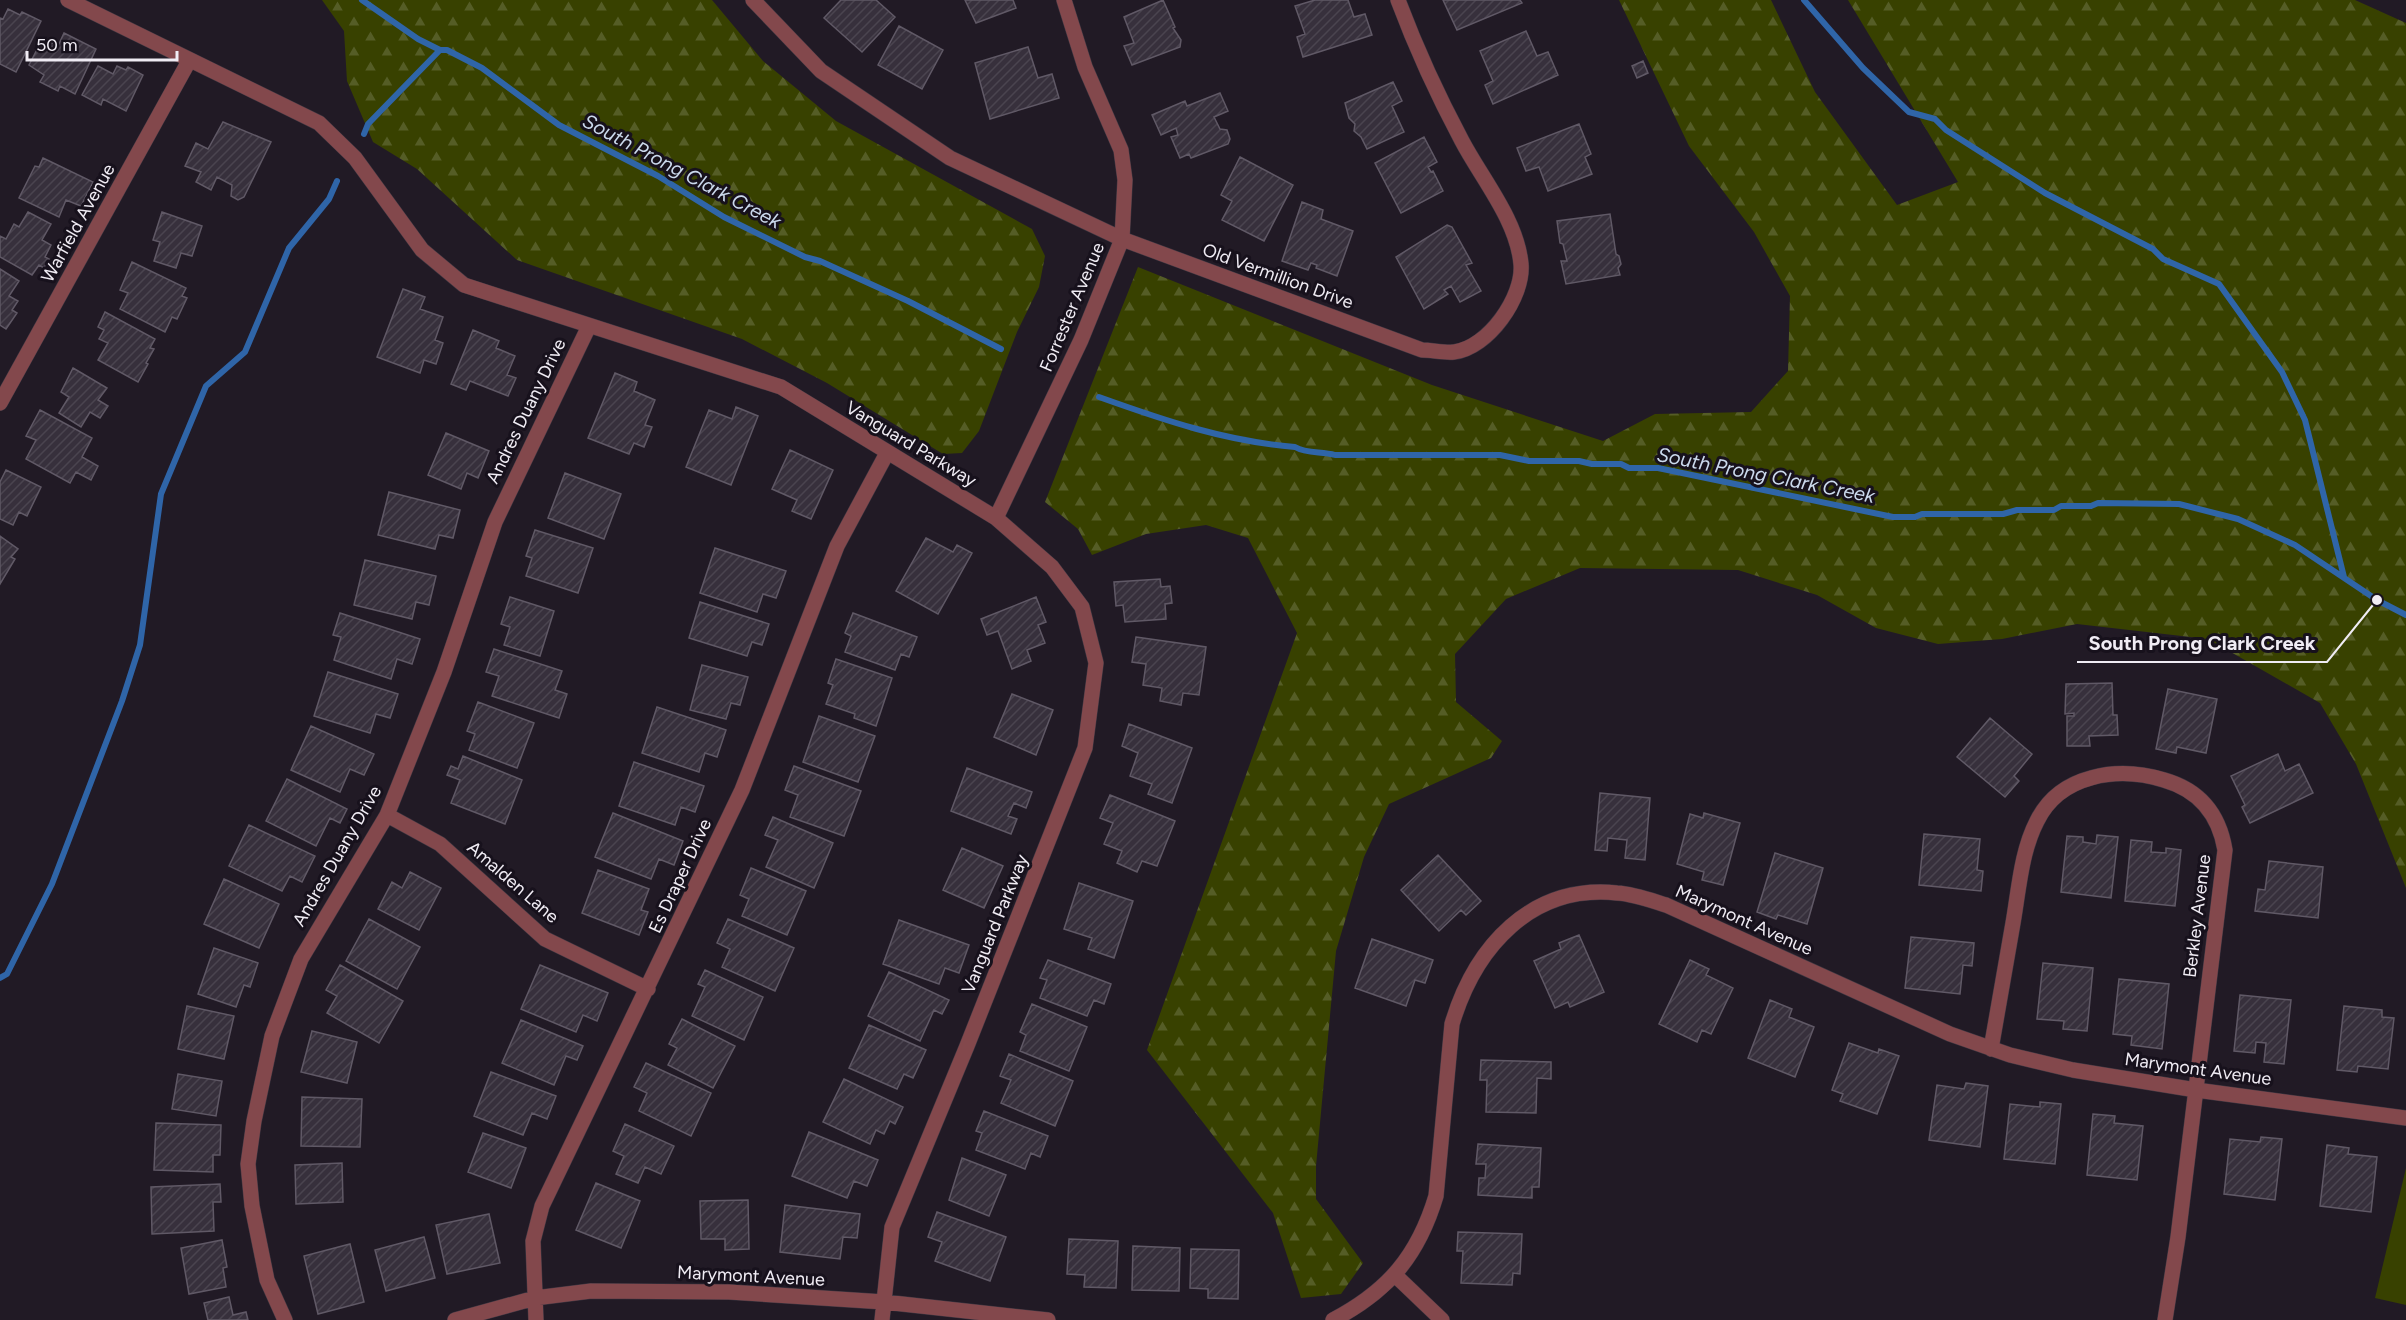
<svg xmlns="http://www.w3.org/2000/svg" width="2406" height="1320" font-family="Figtree,sans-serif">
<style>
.forest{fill:url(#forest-firs)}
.green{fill:#384100}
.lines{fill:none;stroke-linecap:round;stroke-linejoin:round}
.stream{stroke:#2f65a8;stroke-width:6}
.building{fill:url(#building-hatch);stroke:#605966;stroke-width:1.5}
.minor-casing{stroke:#3e3742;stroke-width:16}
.minor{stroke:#83484c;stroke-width:15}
.labels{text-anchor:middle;stroke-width:6;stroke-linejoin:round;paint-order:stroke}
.street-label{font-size:18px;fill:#f0ecf4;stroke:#17111c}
.water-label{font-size:20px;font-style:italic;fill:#cbd9ec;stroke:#17111c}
.leader{fill:none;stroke:#f0ecf4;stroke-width:2}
.callout-dot{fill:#f0ecf4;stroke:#17111c;stroke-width:2}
.callout-label{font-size:20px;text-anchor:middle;font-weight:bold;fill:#f0ecf4;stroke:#17111c;stroke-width:6;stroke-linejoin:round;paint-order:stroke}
</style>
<defs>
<pattern id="forest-firs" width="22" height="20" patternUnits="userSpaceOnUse" patternTransform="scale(1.5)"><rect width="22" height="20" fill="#384100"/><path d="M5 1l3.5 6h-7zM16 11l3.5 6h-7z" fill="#555d26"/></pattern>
<pattern id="building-hatch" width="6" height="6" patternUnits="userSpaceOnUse" patternTransform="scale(1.5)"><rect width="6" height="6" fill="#37303c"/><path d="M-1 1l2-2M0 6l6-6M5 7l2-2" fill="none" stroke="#4a444f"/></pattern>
</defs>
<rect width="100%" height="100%" fill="#211a25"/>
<path class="forest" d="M322,0H712L763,61L836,121L1032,229L1045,256L1039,287L1017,332L979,431L962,453L943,454L827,383L742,339L517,260L417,169L373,142L347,81L344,31Z
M1619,0H1771L1815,92L1897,205L1958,182L1848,0H2355L2406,23V888L2356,764L2320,703L2208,639L2077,624L2002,639L1938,644L1876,628L1817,595L1738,570L1580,568L1506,599L1455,654L1456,702L1502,741L1491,758L1389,804L1364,857L1336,951L1316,1166V1199L1363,1263L1341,1294L1301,1298L1273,1213L1147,1050L1297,633L1248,538L1206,525L1146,534L1092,555L1078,529L1045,502L1138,267L1432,385L1603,441L1655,414L1751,412L1788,371L1790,296L1754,232L1689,146Z"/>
<path class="green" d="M2406,1168V1305L2375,1298Z"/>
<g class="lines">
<path class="stream" d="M362,0L418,39L440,50H447L482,68L559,125L658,176L724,217L805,257L820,261L908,301L1001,349
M1804,0L1863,68L1909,112L1935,119L1946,130L2045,193L2153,249L2163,259L2219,284L2282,372L2305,420L2344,577
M364,134L368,124L440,50
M1099,397C1166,421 1225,441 1295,447C1307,454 1322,451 1335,455H1500L1529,461H1579L1592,464H1621L1629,468H1658L1893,517H1915L1922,514H2003L2017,510H2054L2061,506H2091L2098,503L2179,504L2238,519L2295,545L2377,600L2406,615
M0,978L7,974L52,884L122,701L140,645L161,494L206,386L245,352L289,248L329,199L337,181"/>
</g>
<path class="building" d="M841,0H876L895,17L862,52L824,18Z
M965,0H1013L1016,8L976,23Z
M1163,0L1175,27L1173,28L1181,40L1180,47L1132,65L1124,46L1134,43L1124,17Z
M1315,0H1348L1354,17L1365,14L1372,35L1303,57L1297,37L1305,34L1295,6Z
M1443,0H1520L1522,3L1457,30Z
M8,9L20,15L22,12L41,21L16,72L0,64V18L3,19Z
M899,26L943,50L922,89L878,65Z
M1526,31L1537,56L1548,52L1558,75L1493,104L1485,85L1493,81L1480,51Z
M64,33L96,49L75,94L60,86L58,91L40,82L44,75L29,65L43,38L58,46Z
M1028,47L1038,78L1052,74L1059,98L990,119L975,63Z
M1643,61L1648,73L1637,78L1632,66Z
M98,66L113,74L117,66L126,70L128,67L143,75L126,111L103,99L101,105L82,95Z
M1393,82L1402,101L1392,106L1404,132L1367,149L1361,137L1354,131L1355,124L1349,118L1345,103Z
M1220,93L1228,111L1214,117L1220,129L1227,130L1230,139L1228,144L1191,158L1189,154L1180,158L1171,137L1178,135L1176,128L1161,135L1152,115L1185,101L1187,106Z
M223,122L271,142L244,197L238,200L231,196L232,185L217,177L211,190L196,182L201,172L185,166L196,143L208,149Z
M1579,124L1591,154L1585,157L1592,174L1548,191L1539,167L1526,171L1517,148Z
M1424,137L1437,162L1428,167L1431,172L1433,171L1443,191L1401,213L1375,163Z
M1240,157L1293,185L1264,241L1222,220L1232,201L1221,195Z
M43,158L93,182L81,206L66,200L59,217L19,198L35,166L39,167Z
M1302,202L1323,210L1321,219L1353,231L1337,276L1316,268L1317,265L1311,263L1308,270L1282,261Z
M28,212L51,224L42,240L51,245L45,257L49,259L44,268L39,265L32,275L0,257V236L6,239L14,224L19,227Z
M162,212L202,226L192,256L181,253L176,268L154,261L160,242L153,240Z
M1610,214L1616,254L1619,256L1621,264L1618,268L1620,275L1566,284L1561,261H1567L1563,244L1560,243L1557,221Z
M1447,225L1452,227L1472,263L1466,265L1481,291L1460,302L1451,286L1444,290L1448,294L1424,309L1396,257Z
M132,262L186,288L182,296L187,298L177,319L172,317L165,332L120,309L128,293L120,290Z
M0,269L19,281L9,296L18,301L12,310L17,313L6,329L0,325Z
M403,289L425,297L420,309L443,317L435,340L443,343L436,364L424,360L420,373L377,357Z
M105,312L155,339L150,348L154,349L146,363L148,364L138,382L98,360L108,343L99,339L104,330L98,327Z
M473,330L499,341L496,348L515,356L507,375L516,378L508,396L470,381L466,390L451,384Z
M73,368L107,388L98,400L108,406L100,418L90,412L81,427L59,413L69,397L61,392Z
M615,373L637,382L634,391L655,400L645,425L652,427L644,447L634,443L629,454L588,438Z
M736,407L758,416L731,485L686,467L709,410L732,419Z
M40,410L92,438L82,457L98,466L91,480L76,472L70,483L26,459L36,440L26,436Z
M446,433L489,451L478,478L467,473L461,489L428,475Z
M790,450L833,470L811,519L792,511L797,500L772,489Z
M6,470L41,487L27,516L19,512L13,525L0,519V482Z
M565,473L621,494L604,539L548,518Z
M389,492L460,510L453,538L439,535L435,549L378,535Z
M535,530L593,548L578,593L526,576L532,558L526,556Z
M0,536L18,549L11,557L15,559L0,584Z
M926,538L953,552L957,545L972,553L938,614L896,591Z
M715,548L786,571L776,598L763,594L757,612L700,593Z
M365,560L436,576L429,605L416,602L412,619L354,605Z
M1160,579L1161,587L1170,586L1172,603L1165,604L1166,619L1125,622L1123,605L1116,606L1114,582Z
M510,597L554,611L540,656L504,645L510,627L501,624Z
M1036,597L1046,622L1038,625L1045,643L1027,650L1031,661L1012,669L998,631L987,635L981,619Z
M700,602L769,624L762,645L752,642L747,656L689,638Z
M340,613L420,639L412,664L397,659L391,679L334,660L341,637L333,635Z
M853,613L917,637L909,657L901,654L895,670L845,652L851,636L845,633Z
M1136,637L1206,647L1199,695L1183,693L1181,705L1160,701L1162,688L1143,685L1146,664L1132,662Z
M494,649L562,671L555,690L567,694L559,718L492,696L499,676L486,672Z
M836,659L892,678L876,726L854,718L855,714L826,704L833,685L828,683Z
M702,665L748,677L740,705L731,703L726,719L690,710Z
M328,672L398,694L390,718L376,714L370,733L314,716Z
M2112,683L2113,715H2117L2118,735L2089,736L2090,746H2067V716H2074V713L2065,714L2066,684Z
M2168,689L2217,699L2206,753L2177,747L2176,753L2156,749Z
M1012,694L1053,710L1036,755L994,737Z
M478,702L534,723L517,768L469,750L475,734L467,731Z
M657,707L726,730L717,757L705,753L699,772L642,753Z
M819,716L875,736L858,782L803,762Z
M1990,718L2032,754L2014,776L2019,781L2005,797L1957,757Z
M1129,724L1192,748L1172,803L1148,794L1152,784L1130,776L1138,753L1122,746Z
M311,726L374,754L364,775L350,769L340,792L291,770Z
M2278,754L2285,771L2299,764L2313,793L2250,823L2242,807L2245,805L2231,776Z
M463,756L522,780L505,824L451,803L460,780L447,775L451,766L458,769Z
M634,762L704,786L695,812L681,807L675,825L619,806Z
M794,766L861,791L844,836L790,817L798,795L785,790Z
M967,768L1032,792L1026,808L1014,803L1008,816L1017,819L1011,834L951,811Z
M287,779L347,809L340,823L330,818L316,846L266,821Z
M1600,793L1650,798L1645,860L1625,858L1627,840L1608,838L1607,851L1595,850Z
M1110,795L1175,821L1157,866L1142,861L1137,872L1117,863L1122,851L1104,844L1113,823L1100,818Z
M613,813L683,841L674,865L659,859L651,879L595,857Z
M1704,813L1740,823L1723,885L1702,880L1704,872L1677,864L1690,814L1703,818Z
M773,817L833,843L814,888L766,867L778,840L765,835Z
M249,825L315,856L302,882L290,876L282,891L229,866Z
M1924,834L1980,839L1977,870L1983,871L1981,891L1919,885Z
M2097,835L2118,837L2111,898L2061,892L2067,836L2083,837V842L2096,844Z
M2131,840L2152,842L2151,852L2166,853V848L2181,850L2175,906L2125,901Z
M962,848L1003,866L984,908L943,890Z
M1775,853L1823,868L1807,924L1778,915L1776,919L1757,912Z
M1438,855L1481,901L1466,915L1461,910L1439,931L1401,890Z
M2269,861L2323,867L2318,918L2255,911L2258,889L2265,890Z
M751,868L806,891L787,935L742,916L749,899L740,895Z
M598,870L649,889L641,910L648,912L639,935L582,913Z
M410,872L441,888L419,930L378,909L392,882L402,888Z
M224,879L279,904L259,948L204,924Z
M1079,883L1133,901L1114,958L1088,949L1092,938L1064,929Z
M369,919L420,947L397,989L346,961Z
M728,919L794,948L775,991L722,967L730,949L717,943Z
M899,920L969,945L959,973L945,968L939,984L883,964Z
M1579,935L1604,992L1570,1007L1568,1002L1555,1008L1534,961L1561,949L1559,943Z
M1911,937L1974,943L1972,966L1963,965L1960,994L1905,988Z
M1372,939L1433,960L1425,983L1415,980L1406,1006L1355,988Z
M214,948L258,963L250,987L244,985L236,1007L198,994Z
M1048,960L1111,984L1104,1004L1094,1000L1087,1016L1040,998L1047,980L1040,978Z
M1690,960L1709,969L1706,975L1733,988L1711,1034L1702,1030L1697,1042L1659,1024Z
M2043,963L2093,968L2087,1031L2063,1029L2064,1021L2037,1019Z
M340,965L403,1001L379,1043L327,1013L337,996L326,990Z
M540,965L608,993L597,1021L583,1015L576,1032L521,1009Z
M705,970L763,997L744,1040L692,1016L705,987L698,984Z
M889,972L949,1000L942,1014L934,1010L920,1041L868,1016Z
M2119,979L2169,984L2162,1049L2131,1045L2132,1036L2113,1034Z
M2240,995L2291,1000L2284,1064L2264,1062L2266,1043L2256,1042L2255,1053L2234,1051Z
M1770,1000L1792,1009L1789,1017L1814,1027L1795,1077L1748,1058Z
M1032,1004L1087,1027L1069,1071L1020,1051L1026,1035L1020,1032Z
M187,1006L234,1016L224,1059L178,1049Z
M2344,1006L2382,1010V1017L2394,1018L2388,1069L2358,1066L2357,1072L2337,1070Z
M682,1019L735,1046L713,1088L668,1065L677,1048L669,1044Z
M521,1020L583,1046L577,1060L566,1056L554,1085L502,1063Z
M869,1025L926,1050L913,1078L904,1074L897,1089L849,1068Z
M312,1031L357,1042L347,1083L301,1072Z
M1849,1043L1878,1053L1879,1049L1899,1056L1877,1114L1840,1101L1843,1094L1832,1090Z
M1009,1054L1073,1081L1055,1126L1001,1103L1011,1080L1000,1076Z
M1481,1060L1551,1062V1079L1537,1078L1536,1113L1486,1112L1487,1080H1480Z
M646,1063L711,1093L691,1136L639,1111L647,1093L634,1087Z
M491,1072L556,1096L547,1119L532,1113L523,1135L474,1116Z
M178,1074L222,1081L216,1116L172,1109Z
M844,1079L903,1107L895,1124L890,1121L884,1134L876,1130L870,1144L823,1122Z
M1966,1083L1988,1086L1980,1147L1929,1140L1937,1085L1964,1089Z
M302,1097L362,1099L360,1147L301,1146Z
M2040,1102L2061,1104L2055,1164L2004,1159L2010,1104L2040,1107Z
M984,1111L1048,1136L1040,1157L1031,1153L1025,1169L976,1150L982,1133L976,1131Z
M2093,1114L2115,1116L2114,1123L2143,1126L2137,1180L2087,1175Z
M156,1123L221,1125L220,1155H213V1172L154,1170Z
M625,1124L674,1146L661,1174L645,1167L638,1183L616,1174L624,1156L613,1151Z
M809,1132L878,1160L867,1186L854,1181L847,1198L792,1176Z
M483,1133L526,1148L511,1188L468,1172Z
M2261,1137L2282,1139L2275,1200L2224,1194L2230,1139L2260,1142Z
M1478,1144L1541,1148L1539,1187H1532V1198L1478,1195L1479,1178H1485L1486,1164H1476Z
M2327,1145L2349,1148L2348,1154L2377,1157L2371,1212L2320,1206Z
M962,1158L1006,1175L989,1216L949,1200Z
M342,1163L343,1202L296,1204L295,1165Z
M596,1183L640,1201L621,1248L576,1230Z
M220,1184L221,1202H213L214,1231L152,1234L151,1187Z
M748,1200L749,1249L725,1250V1239H701L700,1201Z
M785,1205L860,1214L857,1238L843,1237L840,1259L780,1252Z
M937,1212L1006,1237L990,1281L935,1261L942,1242L928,1237Z
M489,1214L500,1263L447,1274L436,1225Z
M1458,1232L1522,1234L1520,1274L1513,1273L1512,1285L1461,1283L1463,1251H1457Z
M424,1237L435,1278L386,1291L375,1250Z
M1069,1239L1118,1241L1116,1288L1084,1287L1085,1275L1067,1274Z
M222,1240L227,1267L223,1268L226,1287L189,1294L181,1248Z
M350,1244L364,1302L318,1314L304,1256Z
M1133,1246L1180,1248L1179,1291L1132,1290Z
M1191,1249L1239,1250L1238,1299L1208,1298V1289L1190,1288Z
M229,1297L233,1315L246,1312L248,1320H208L204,1303Z"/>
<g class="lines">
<defs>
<path id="minor" d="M68,0L319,123L355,158L422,250L464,285L781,387L996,518L1052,567L1082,607L1096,663L1085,748L967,1046L892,1227L882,1320
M753,0L821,71L950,158L1122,239L1422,350C1432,350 1444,353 1454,352C1488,348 1524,297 1521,264C1517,220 1482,179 1462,141C1438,96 1416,48 1398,0
M0,403L189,61
M996,518L1081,340L1122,239L1125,180L1121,150L1085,67L1064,0
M387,815L440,844L545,939L648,989
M1991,1049C1998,1007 2006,965 2013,923C2019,889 2021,852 2037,821C2060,774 2118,766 2164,780C2199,790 2219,814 2225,850L2178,1237L2165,1320
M1395,1275L1442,1320
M285,1320L267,1280L252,1206L248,1164L254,1121L272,1036L301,959L387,815L444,672L495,522L589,326
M455,1320L535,1298L591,1291L729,1292L884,1302L1048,1320
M536,1320L533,1241L542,1206L742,790L837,546L887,453
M1333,1320C1388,1291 1418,1256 1436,1196L1452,1024C1475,947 1531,884 1617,893C1634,894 1650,900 1666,905L1950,1034L2010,1055L2073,1070L2196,1090L2406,1118"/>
</defs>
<use href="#minor" class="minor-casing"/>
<use href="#minor" class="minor"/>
</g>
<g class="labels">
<g class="street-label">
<text transform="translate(78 223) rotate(-61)" y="6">Warfield Avenue</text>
<text transform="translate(1278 276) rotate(20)" y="6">Old Vermillion Drive</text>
<text transform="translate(1072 307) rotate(-67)" y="6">Forrester Avenue</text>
<text transform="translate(526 411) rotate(-64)" y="6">Andres Duany Drive</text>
<text transform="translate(911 444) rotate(31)" y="6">Vanguard Parkway</text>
<text transform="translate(337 856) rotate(-60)" y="6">Andres Duany Drive</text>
<text transform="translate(680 876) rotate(-65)" y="6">Es Draper Drive</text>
<text transform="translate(513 882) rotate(41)" y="6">Amalden Lane</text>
<text transform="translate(2197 916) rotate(-83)" y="6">Berkley Avenue</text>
<text transform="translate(1744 920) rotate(24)" y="6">Marymont Avenue</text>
<text transform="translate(995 924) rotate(-68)" y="6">Vanguard Parkway</text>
<text transform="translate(2198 1069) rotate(8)" y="6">Marymont Avenue</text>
<text transform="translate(751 1276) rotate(3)" y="6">Marymont Avenue</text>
</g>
<g class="water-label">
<text transform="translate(682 171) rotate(28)" y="7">South Prong Clark Creek</text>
<text transform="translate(1766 475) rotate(11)" y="7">South Prong Clark Creek</text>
</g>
</g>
<path class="leader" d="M2377 600L2327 662H2077"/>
<circle class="callout-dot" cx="2377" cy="600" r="6"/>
<g class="callout-label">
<text x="2202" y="650">South Prong Clark Creek</text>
</g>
<path d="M27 51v9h150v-9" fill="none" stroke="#f0ecf4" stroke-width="3"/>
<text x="36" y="51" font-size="18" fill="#f0ecf4" stroke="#17111c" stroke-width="4.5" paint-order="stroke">50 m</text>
</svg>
